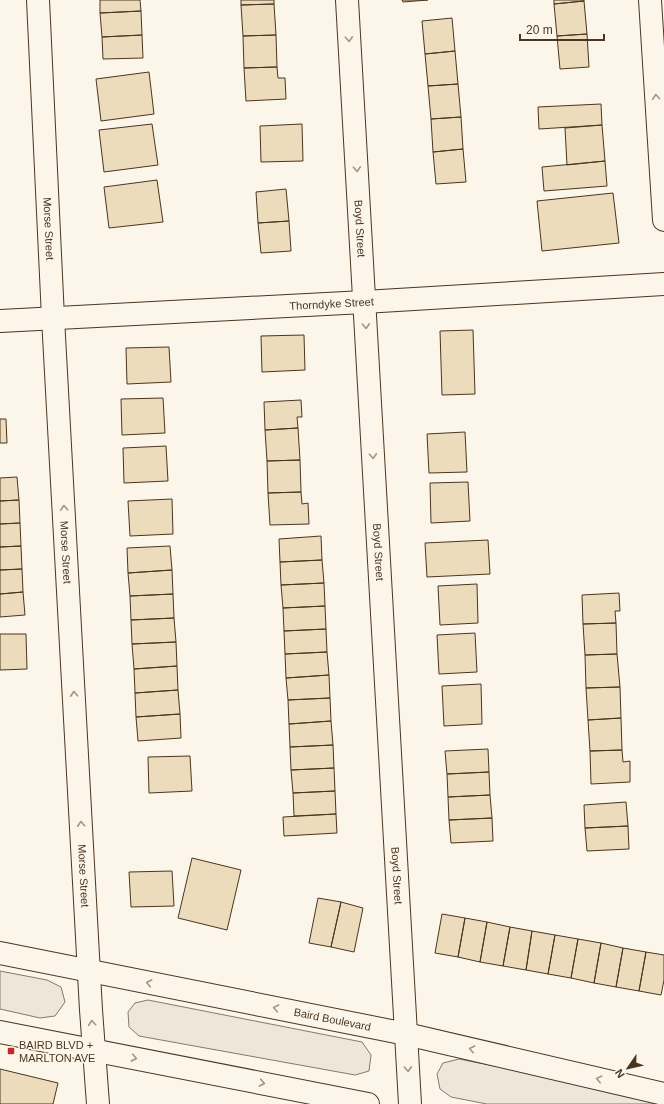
<svg xmlns="http://www.w3.org/2000/svg" width="664" height="1104" font-family="Helvetica,sans-serif">
<style>
.green{fill:#ede6d9;stroke:#887966}
.building{fill:#ecdcbc;stroke:#4a3520}
.lines{fill:none;stroke-linecap:round;stroke-linejoin:round}
.minor-casing{stroke:#4a3520;stroke-width:24}
.secondary-casing{stroke:#4a3520;stroke-width:24}
.minor{stroke:#fbf6e9;stroke-width:22}
.secondary{stroke:#fbf6e9;stroke-width:22}
.oneway{stroke:#a29684}
.poi-dot{fill:#c62828;stroke:#fbf6e9;stroke-width:1.5}
.labels{text-anchor:middle;stroke-width:3;stroke-linejoin:round;paint-order:stroke}
.street-label{font-size:11px;fill:#4a3520;stroke:#fbf6e9}
.poi-label{font-size:11px;fill:#4a3520;stroke:#fbf6e9;text-anchor:start}
</style>
<rect width="100%" height="100%" fill="#fbf6e9"/>
<path class="green" d="M0,971L47,980L61,987L65,1002L55,1016L40,1018L0,1009Z
M148,1000L362,1042L371,1055L369,1071L355,1075L139,1036L129,1027L128,1012L135,1003Z
M459,1059L664,1099V1104H487L451,1097L440,1089L437,1074L443,1063Z"/>
<path class="building" d="M100,0H140L141,11L100,13Z
M241,0H274V4L241,5Z
M402,0H428L403,2Z
M554,0H584V1L554,4Z
M584,1L587,34L557,36L554,4Z
M274,4L276,35L243,36L241,5Z
M141,11L142,35L102,37L100,13Z
M452,18L455,51L425,54L422,21Z
M587,34L589,67L560,69L557,36Z
M142,35L143,58L103,59L102,37Z
M276,35L277,67L244,68L243,36Z
M455,51L458,84L428,86L425,54Z
M277,67L278,78H285L286,99L246,101L244,68Z
M149,72L154,114L101,121L96,79Z
M458,84L461,117L431,119L428,86Z
M601,104L602,125L539,129L538,107Z
M461,117L463,149L433,152L431,119Z
M152,124L158,165L104,172L99,130Z
M302,124L303,161L261,162L260,126Z
M602,125L605,161L567,165L565,128Z
M463,149L466,182L436,184L433,152Z
M605,161L607,186L544,191L542,167Z
M157,180L163,222L109,228L104,187Z
M286,189L289,221L258,223L256,192Z
M613,193L619,243L542,251L537,201Z
M289,221L291,251L261,253L258,223Z
M473,330L475,394L442,395L440,331Z
M304,335L305,370L262,372L261,336Z
M169,347L171,382L127,384L126,348Z
M163,398L165,433L122,435L121,399Z
M301,400L302,417H297L298,428L265,430L264,402Z
M0,419H6L7,443H0Z
M298,428L300,460L267,461L265,430Z
M465,432L467,472L429,473L427,434Z
M166,446L168,481L124,483L123,448Z
M300,460L301,492L268,493L267,461Z
M17,477L19,500L0,501V478Z
M468,482L470,521L431,523L430,483Z
M301,492L302,504L308,503L309,524L270,525L268,493Z
M172,499L173,534L130,536L128,501Z
M19,500L20,523L0,524V501Z
M20,523L21,546L0,547V524Z
M321,536L322,560L280,562L279,539Z
M488,540L490,574L427,577L425,543Z
M21,546L22,569L0,570V547Z
M170,546L172,570L128,573L127,548Z
M322,560L324,583L281,585L280,562Z
M22,569L23,592L0,594V570Z
M172,570L173,594L130,596L128,573Z
M324,583L325,606L283,608L281,585Z
M477,584L478,623L440,625L438,586Z
M23,592L25,615L0,617V594Z
M619,593L620,611H615L616,623L583,624L582,595Z
M173,594L174,618L131,620L130,596Z
M325,606L326,629L284,631L283,608Z
M174,618L176,642L132,644L131,620Z
M616,623L617,654L585,655L583,624Z
M326,629L327,652L285,654L284,631Z
M475,633L477,672L439,674L437,635Z
M0,634H26L27,669L0,670Z
M176,642L177,666L134,669L132,644Z
M327,652L329,675L286,678L285,654Z
M617,654L620,687L586,688L585,655Z
M177,666L178,690L135,693L134,669Z
M329,675L330,698L288,700L286,678Z
M481,684L482,724L444,726L442,686Z
M620,687L621,718L588,720L586,688Z
M178,690L180,714L136,717L135,693Z
M330,698L331,721L289,724L288,700Z
M180,714L181,738L138,741L136,717Z
M621,718L622,750L590,751L588,720Z
M331,721L333,745L290,747L289,724Z
M333,745L334,768L291,770L290,747Z
M488,749L489,772L447,774L445,751Z
M622,750L623,762L630,761V782L591,784L590,751Z
M190,756L192,791L149,793L148,757Z
M334,768L335,791L293,793L291,770Z
M489,772L490,795L448,797L447,774Z
M335,791L336,814L294,816L293,793Z
M490,795L492,818L449,820L448,797Z
M626,802L628,826L585,828L584,805Z
M336,814L337,833L284,836L283,817Z
M492,818L493,841L451,843L449,820Z
M628,826L629,849L587,851L585,828Z
M192,858L241,870L227,930L178,918Z
M172,871L174,906L131,907L129,872Z
M318,898L341,902L331,947L309,943Z
M341,902L363,908L354,952L331,947Z
M442,914L465,918L458,957L435,953Z
M465,918L487,922L480,962L458,957Z
M487,922L510,927L503,966L480,962Z
M510,927L532,931L526,970L503,966Z
M532,931L555,935L548,974L526,970Z
M555,935L578,939L571,978L548,974Z
M578,939L601,943L594,983L571,978Z
M601,943L623,948L616,987L594,983Z
M623,948L646,952L639,991L616,987Z
M646,952L664,955V980L661,995L639,991Z
M0,1069L58,1083L53,1104H0Z"/>
<g class="lines">
<defs>
<g id="minor">
<path id="s1" d="M38,0L53,318L91,1010L98,1104"/>
<path id="s2" d="M347,0L410,1104"/>
<path d="M650,0L664,220"/>
<path id="s3" d="M0,321L364,302L664,284"/>
</g>
<g id="secondary">
<path id="s4" d="M0,953L406,1034L664,1094"/>
<path d="M0,1032L368,1104"/>
</g>
</defs>
<use href="#minor" class="minor-casing"/>
<use href="#secondary" class="secondary-casing"/>
<use href="#minor" class="minor"/>
<use href="#secondary" class="secondary"/>
</g>
<defs><path id="oneway-chevron" d="M-2-3.5L2.5 0L-2 3.5" fill="none" stroke-width="1.6" stroke-linecap="round" stroke-linejoin="round"/></defs>
<g class="oneway">
<use href="#oneway-chevron" transform="translate(349 39) rotate(87)"/>
<use href="#oneway-chevron" transform="translate(656 97) rotate(-94)"/>
<use href="#oneway-chevron" transform="translate(357 169) rotate(87)"/>
<use href="#oneway-chevron" transform="translate(366 326) rotate(87)"/>
<use href="#oneway-chevron" transform="translate(373 456) rotate(87)"/>
<use href="#oneway-chevron" transform="translate(64 508) rotate(-93)"/>
<use href="#oneway-chevron" transform="translate(74 694) rotate(-93)"/>
<use href="#oneway-chevron" transform="translate(81 824) rotate(-93)"/>
<use href="#oneway-chevron" transform="translate(149 983) rotate(-169)"/>
<use href="#oneway-chevron" transform="translate(276 1008) rotate(-169)"/>
<use href="#oneway-chevron" transform="translate(92 1023) rotate(-95)"/>
<use href="#oneway-chevron" transform="translate(472 1049) rotate(-167)"/>
<use href="#oneway-chevron" transform="translate(134 1058) rotate(11)"/>
<use href="#oneway-chevron" transform="translate(408 1069) rotate(87)"/>
<use href="#oneway-chevron" transform="translate(599 1079) rotate(-167)"/>
<use href="#oneway-chevron" transform="translate(262 1083) rotate(11)"/>
</g>
<rect class="poi-dot" x="7" y="1047" width="8" height="8" rx="2"/>
<g class="labels">
<g class="street-label">
<text dy="4" stroke="none"><textPath href="#s1" startOffset="229">Morse Street</textPath></text>
<text dy="4" stroke="none"><textPath href="#s2" startOffset="229">Boyd Street</textPath></text>
<text dy="4" stroke="none"><textPath href="#s3" startOffset="332">Thorndyke Street</textPath></text>
<text dy="4" stroke="none"><textPath href="#s1" startOffset="553">Morse Street</textPath></text>
<text dy="4" stroke="none"><textPath href="#s2" startOffset="553">Boyd Street</textPath></text>
<text dy="4" stroke="none"><textPath href="#s2" startOffset="877">Boyd Street</textPath></text>
<text dy="4" stroke="none"><textPath href="#s1" startOffset="877">Morse Street</textPath></text>
<text dy="4" stroke="none"><textPath href="#s4" startOffset="339">Baird Boulevard</textPath></text>
</g>
<g class="poi-label">
<text x="19" y="1049">BAIRD BLVD +<tspan x="19" dy="13">MARLTON AVE</tspan></text>
</g>
</g>
<g transform="translate(628 1068) rotate(236)" stroke="#fbf6e9" stroke-width="3" paint-order="stroke">
<path d="M0-3L7 15L0 10L-7 15Z" fill="#4a3520"/>
<text y="-6" font-size="11" font-weight="bold" text-anchor="middle" fill="#4a3520">N</text>
</g>
<path d="M520 34v6h84v-6" fill="none" stroke="#4a3520" stroke-width="2"/>
<text x="526" y="34" font-size="12" fill="#4a3520" stroke="#fbf6e9" stroke-width="3" paint-order="stroke">20 m</text>
</svg>
